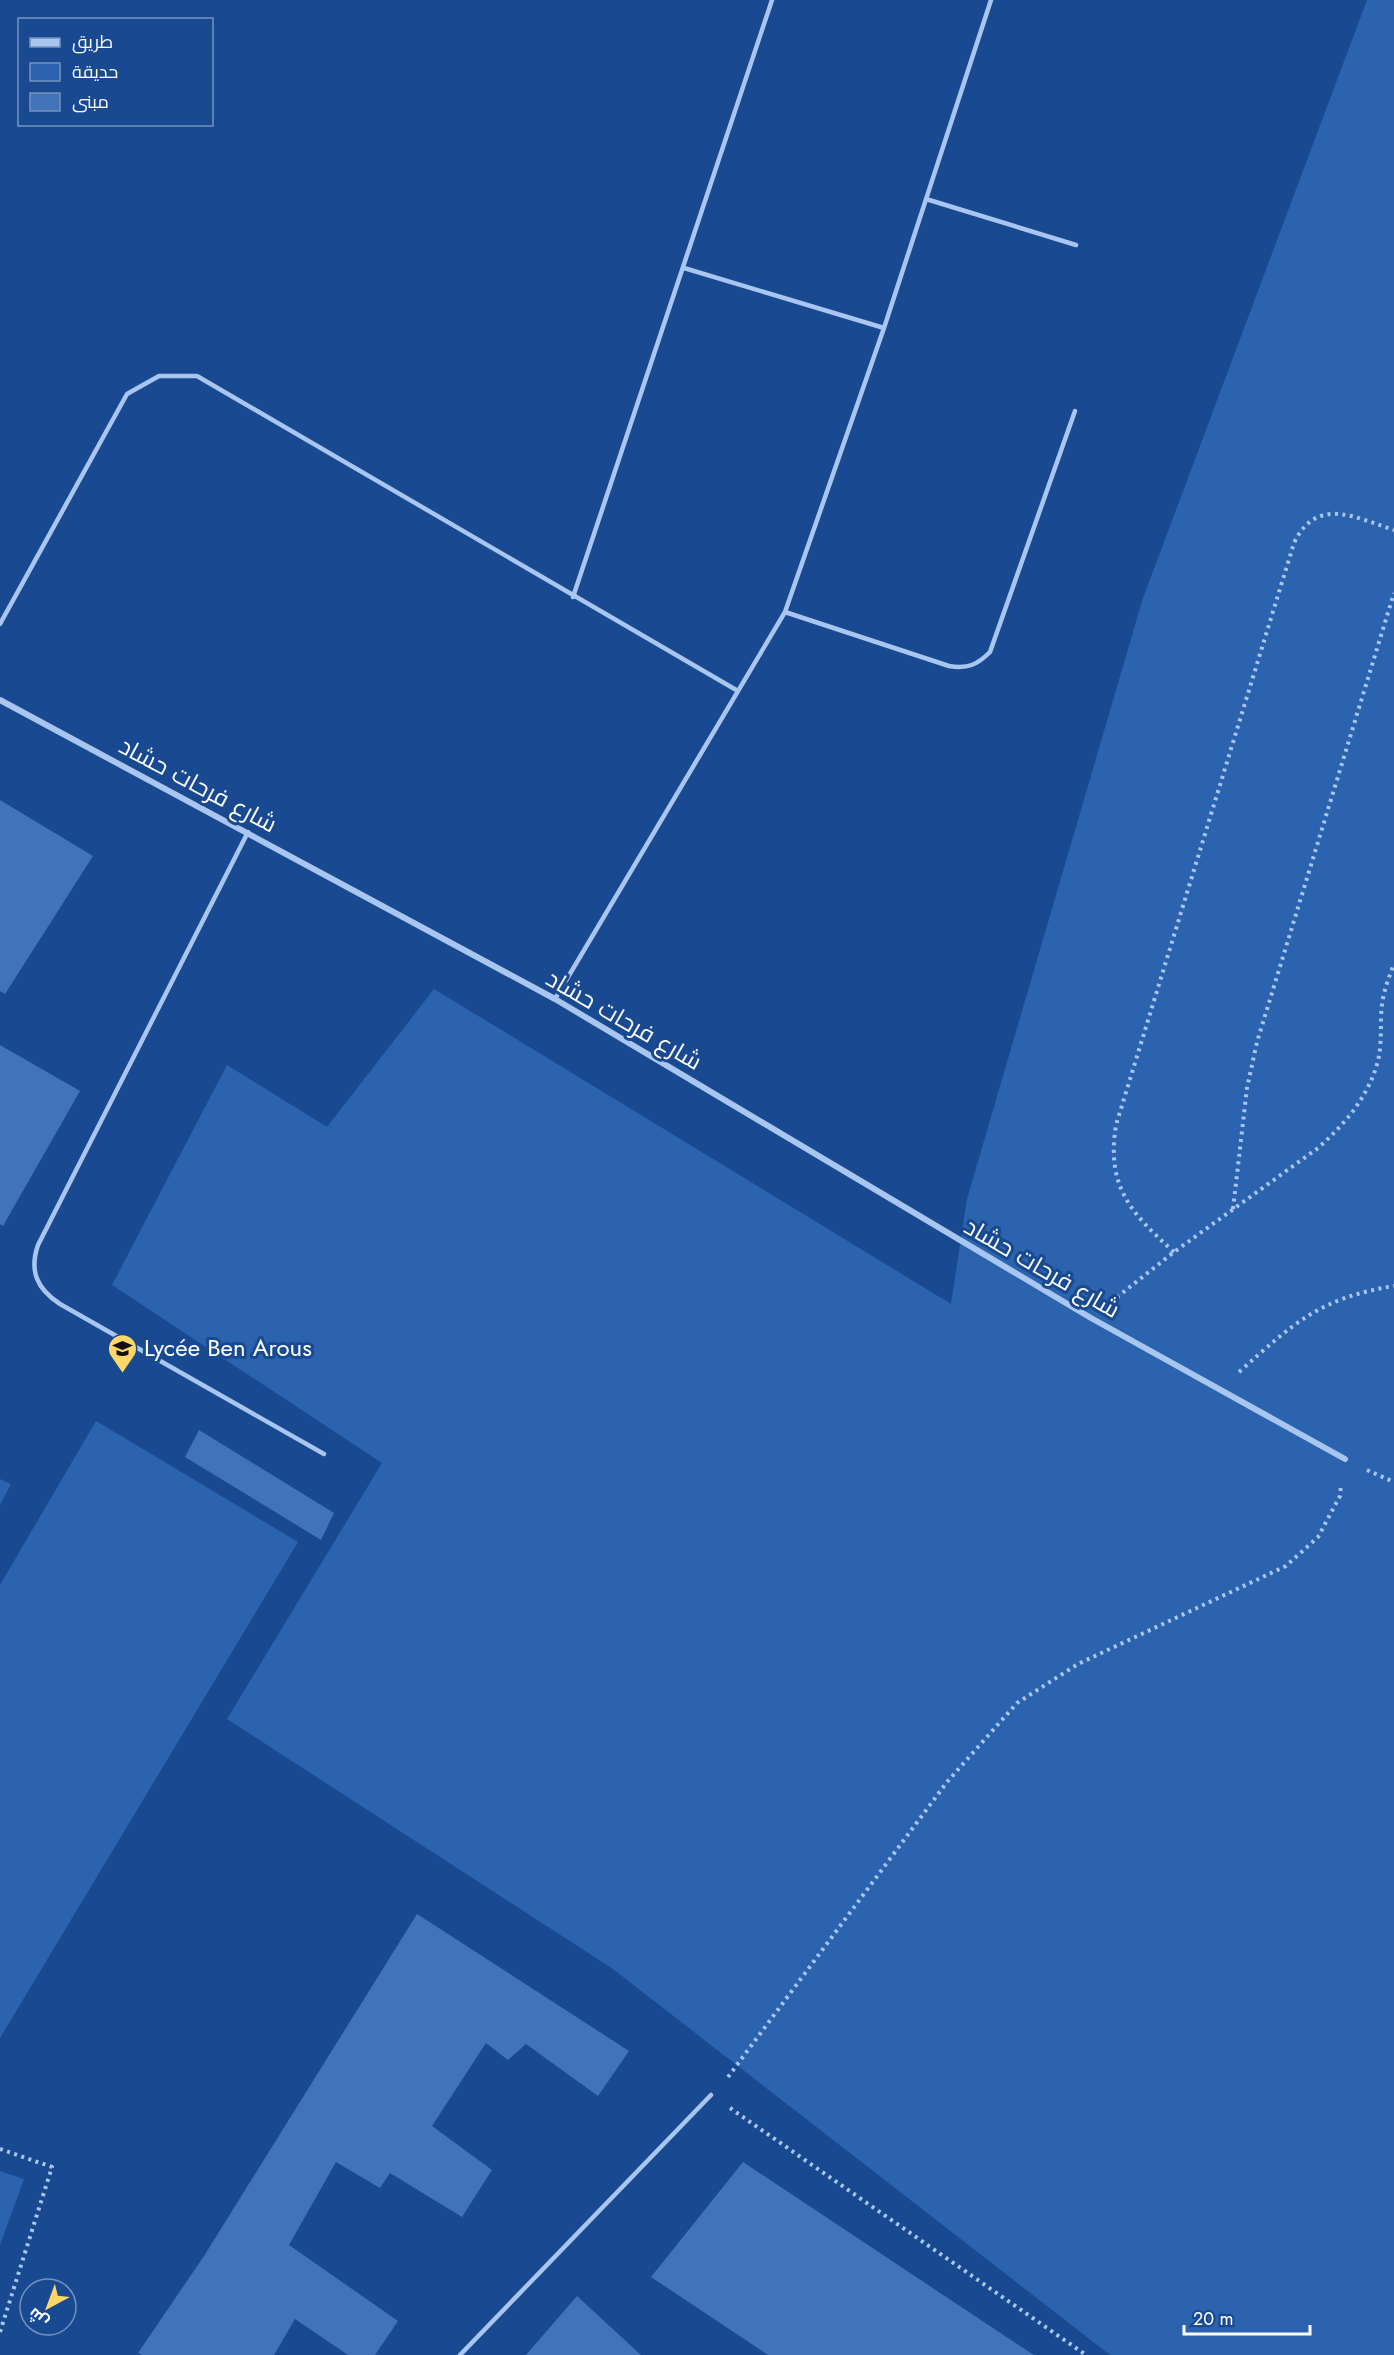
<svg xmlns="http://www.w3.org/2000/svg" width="1394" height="2355" font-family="Jost,Cairo,sans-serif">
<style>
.green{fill:#2b63af}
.building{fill:#4173b9}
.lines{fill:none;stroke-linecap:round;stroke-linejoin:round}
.path{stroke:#a8c6ef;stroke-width:4;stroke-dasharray:3 4.5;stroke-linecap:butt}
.service{stroke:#a8c6ef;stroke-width:4.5}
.minor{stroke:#a8c6ef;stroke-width:6}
.labels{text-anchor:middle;stroke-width:6;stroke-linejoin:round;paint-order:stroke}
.street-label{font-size:24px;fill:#fff;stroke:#194a91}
.poi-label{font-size:24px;fill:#fff;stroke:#194a91;text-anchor:start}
</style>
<rect width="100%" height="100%" fill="#194a91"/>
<path class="green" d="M1367,0H1394V2355H1110L613,1969L227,1719L382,1463L112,1285L227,1065L327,1127L434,989L951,1304L967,1199L1143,598Z
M96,1421L298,1542L0,2038V1585Z
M0,1479L11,1484L0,1505Z
M0,2171L24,2179L0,2245Z"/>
<path class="building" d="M0,800L93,856L5,994L0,991Z
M0,1045L80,1091L3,1226L0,1224Z
M199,1430L334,1513L321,1540L185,1457Z
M417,1914L629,2051L598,2096L526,2044L508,2060L486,2043L432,2126L492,2170L462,2217L390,2173L380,2188L336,2162L289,2245L398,2321L375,2355H348L295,2319L274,2355H142L138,2353L204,2256Z
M743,2162L1014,2342L1034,2355H768L651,2277Z
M577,2296L641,2355H526Z"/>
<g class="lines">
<path class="path" d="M1233,1209L1247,1088L1257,1042L1394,593
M1174,1252C1131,1213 1106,1187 1116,1125L1294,543C1317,495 1356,518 1394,530
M1111,1302L1174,1252L1318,1148C1346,1123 1371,1094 1379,1056C1382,1039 1380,1021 1382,1004C1384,990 1389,977 1394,964
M1239,1372C1293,1324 1319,1298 1394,1286
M1367,1470L1394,1482
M728,2077L947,1782L1017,1703L1078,1664L1286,1566L1318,1537L1340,1496L1341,1484
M730,2108L1086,2355
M0,2149L52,2167L0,2332"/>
<path class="service" d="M926,199L1076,245
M684,268L884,328
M573,597L772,0
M785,612L949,666C968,669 977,665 990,652L1075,411
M0,624L127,394L159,376H197L738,691
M248,832L38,1245C29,1271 37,1289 60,1304L324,1454
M555,999L785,612L884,328L991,0
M460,2355L711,2095"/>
<path class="minor" d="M0,700L555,999L1091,1318L1345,1459"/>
</g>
<defs>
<symbol id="school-pin" viewBox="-11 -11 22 30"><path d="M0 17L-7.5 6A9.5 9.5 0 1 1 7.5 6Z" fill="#ffd766" stroke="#194a91"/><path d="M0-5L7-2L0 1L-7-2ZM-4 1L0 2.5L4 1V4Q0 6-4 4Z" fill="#111"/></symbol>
</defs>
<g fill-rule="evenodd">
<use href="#school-pin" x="106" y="1332" width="33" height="45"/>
</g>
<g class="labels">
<g class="street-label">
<text transform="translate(198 785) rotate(28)" y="8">شارع فرحات حشاد</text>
<text transform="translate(624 1020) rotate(30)" y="8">شارع فرحات حشاد</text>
<text transform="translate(1042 1268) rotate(30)" y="8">شارع فرحات حشاد</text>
</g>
<g class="poi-label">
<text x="144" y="1356">Lycée Ben Arous</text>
</g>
</g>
<rect x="18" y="18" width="195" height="108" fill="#194a91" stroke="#7592bd" stroke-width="1.5"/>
<rect x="30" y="38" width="30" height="9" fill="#a8c6ef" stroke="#7592bd" stroke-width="1.5"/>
<text x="72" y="48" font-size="18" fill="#ffffff">طريق</text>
<rect x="30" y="63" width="30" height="18" fill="#2b63af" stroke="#7592bd" stroke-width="1.5"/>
<text x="72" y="78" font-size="18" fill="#ffffff">حديقة</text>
<rect x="30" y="93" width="30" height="18" fill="#4173b9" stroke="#7592bd" stroke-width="1.5"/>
<text x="72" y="108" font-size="18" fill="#ffffff">مبنى</text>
<g transform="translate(48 2307) rotate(221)"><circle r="28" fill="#194a91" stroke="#7592bd" stroke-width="1.5"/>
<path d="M0-4.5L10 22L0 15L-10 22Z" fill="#ffd766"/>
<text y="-9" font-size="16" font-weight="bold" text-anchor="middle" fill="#ffffff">ش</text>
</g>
<path d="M1184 2325v9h126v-9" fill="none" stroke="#ffffff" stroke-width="3"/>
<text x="1193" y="2325" font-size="18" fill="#ffffff" stroke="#194a91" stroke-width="4.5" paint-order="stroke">20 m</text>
</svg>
